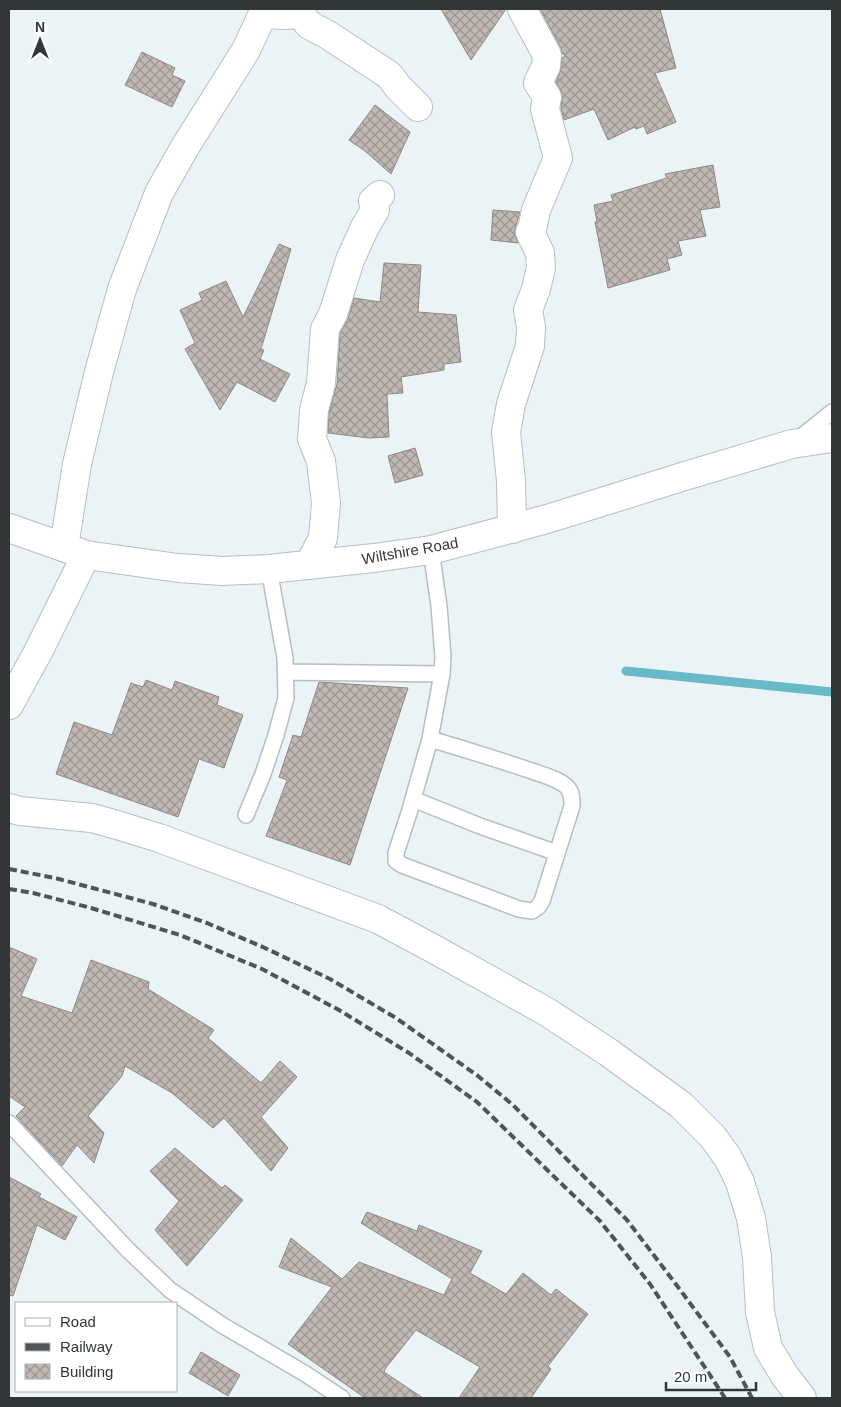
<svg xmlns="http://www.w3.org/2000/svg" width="841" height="1407" font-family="Arial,sans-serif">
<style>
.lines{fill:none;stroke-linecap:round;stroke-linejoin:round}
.stream{stroke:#69bac9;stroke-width:9}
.building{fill:url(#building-cross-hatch);stroke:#908984}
.lane-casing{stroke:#b5bec0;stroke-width:18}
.street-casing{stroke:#b5bec0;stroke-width:30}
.secondary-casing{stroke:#b5bec0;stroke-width:30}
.lane{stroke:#fff;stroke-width:15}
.street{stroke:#fff;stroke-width:28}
.secondary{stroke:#fff;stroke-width:28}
.rail{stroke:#4f5456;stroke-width:4;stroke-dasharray:8 4;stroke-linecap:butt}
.labels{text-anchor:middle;stroke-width:4.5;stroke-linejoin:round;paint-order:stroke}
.street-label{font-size:15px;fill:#323637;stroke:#fff}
</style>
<defs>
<pattern id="building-cross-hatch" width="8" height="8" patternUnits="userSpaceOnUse" patternTransform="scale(1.25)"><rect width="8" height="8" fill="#bfb8b3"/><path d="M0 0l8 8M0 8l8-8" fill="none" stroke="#9c9692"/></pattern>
</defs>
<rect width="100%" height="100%" fill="#eaf4f6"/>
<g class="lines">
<path class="stream" d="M626,671L832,692"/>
</g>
<path class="building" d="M441,9H506L471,60Z
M540,9H660L676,68L655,73L676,122L647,134L644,126L636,129L635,127L608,140L594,109L564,120L561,108L562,99L560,89L556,82L560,72L562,58L565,56L562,53L561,48Z
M142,52L175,68L172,75L185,81L172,107L125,85Z
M375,105L410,132L391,174L365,151L349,140Z
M713,165L720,207L700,210L706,236L678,241L682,255L667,259L670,270L608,288L595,222H597L594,205L613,201L611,195L667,178L665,174Z
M493,210L520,212L514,232L518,243L491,240Z
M279,244L291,249L261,349L264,350L260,359L290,374L275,402L237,382L220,410L185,349L195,343L180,310L202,300L199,293L226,281L243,317Z
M384,263L421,265L418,312L456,315L461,362L444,364V370L401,377L403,393L387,394L389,437L369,438L328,433L329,413L337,384L340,333L348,319L354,298L380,302Z
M415,448L423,475L395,483L388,456Z
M146,680L172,690L175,681L219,697L217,705L243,715L224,768L199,759L178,817L56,774L74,722L112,735L131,683L143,687Z
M319,682L408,688L350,865L266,836L287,780L279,777L293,735L301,737Z
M9,947L37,959L21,996L72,1013L91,960L149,982L148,989L214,1030L208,1038L261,1083L280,1061L297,1077L261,1117L288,1148L271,1171L224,1118L213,1128L172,1093L125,1066L122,1076L88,1116L104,1133L94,1163L77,1145L62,1166L16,1116L25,1107L9,1096Z
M175,1148L222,1188L225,1185L243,1200L187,1266L155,1230L179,1201L150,1171Z
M9,1177L41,1194L39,1197L77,1217L65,1240L37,1225L13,1296L9,1295Z
M367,1212L417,1231L419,1225L482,1251L470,1273L506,1294L523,1273L551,1295L556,1289L588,1314L548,1366L551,1369L531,1398H459L480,1367L416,1330L385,1369L384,1372L423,1398H365L288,1344L332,1287L279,1267L291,1238L342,1279L359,1262L444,1295L452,1279L361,1223Z
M201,1352L240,1375L228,1396L189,1373Z"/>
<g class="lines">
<defs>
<path id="lane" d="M797,440L832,412
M286,672L442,674
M430,739C464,749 499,760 532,771C543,775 559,779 567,787C572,792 572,799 572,806L542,901L538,907L532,911L519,909L402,865L396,861V853L409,813L430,739L442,674L443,657L439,606L431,550
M413,799L480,826L557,853
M246,815L263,774L276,735L286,698L285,658L269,569
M9,1123L128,1250L170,1290L222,1325L304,1373L342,1398"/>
<path id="street" d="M263,14L285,15L301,14L309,25L328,35L389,75L398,87L418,107
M512,529L511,481L506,432L511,404L530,346L531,327L528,310L536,289L541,268L540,253L530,232L533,225L536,210L558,158L545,109L547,97L538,83L546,66L547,55L522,9
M64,547L77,464L99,372L122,289L159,193L185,147L246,50L265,9
M309,565L323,538L326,503L321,461L312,439L314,410L321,383L325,329L333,314L350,260L365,227L375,210L373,201L380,195
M9,808L20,811L92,818L117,825L159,838L378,919L434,949L547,1012L608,1052L681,1105L713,1137L728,1158L740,1182L751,1218L757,1257L760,1312L768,1348L785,1376L802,1398"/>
<path id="secondary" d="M9,528L86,555L178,568L222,571L269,569L374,558L431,550L547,519L685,476L792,444L832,438
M9,705L38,652L86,555"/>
</defs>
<use href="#lane" class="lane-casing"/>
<use href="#street" class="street-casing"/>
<use href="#secondary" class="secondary-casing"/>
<use href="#lane" class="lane"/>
<use href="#street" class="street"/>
<use href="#secondary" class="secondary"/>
<path class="rail" d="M9,869L55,878L153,904L207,923L265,948L330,979L396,1018L478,1076L513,1105L627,1220L678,1287L730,1357L752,1398
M9,889L33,893L91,908L180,935L262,969L339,1010L409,1053L477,1102L600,1221L650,1284L725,1398"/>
</g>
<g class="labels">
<g class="street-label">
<text transform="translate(410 551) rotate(-10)" y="5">Wiltshire Road</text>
</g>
</g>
<rect width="841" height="1407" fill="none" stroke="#323637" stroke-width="20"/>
<rect x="15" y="1302" width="162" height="90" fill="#ffffff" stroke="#adafaf"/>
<rect x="25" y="1318" width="25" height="8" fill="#ffffff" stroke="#adafaf"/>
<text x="60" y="1327" font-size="15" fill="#323637">Road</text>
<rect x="25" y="1343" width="25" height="8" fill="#4f5456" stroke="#adafaf"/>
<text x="60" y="1352" font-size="15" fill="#323637">Railway</text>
<rect x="25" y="1364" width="25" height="15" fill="url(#building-cross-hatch)" stroke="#adafaf"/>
<text x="60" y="1377" font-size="15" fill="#323637">Building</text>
<g transform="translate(40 40)" stroke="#ffffff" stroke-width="4" paint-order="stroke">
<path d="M0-4L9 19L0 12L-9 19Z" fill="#323637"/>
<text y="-8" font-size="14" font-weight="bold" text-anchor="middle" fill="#323637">N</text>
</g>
<path d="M666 1382v8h90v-8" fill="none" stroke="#323637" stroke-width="2.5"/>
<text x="674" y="1382" font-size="15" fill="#323637" stroke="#ffffff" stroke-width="4" paint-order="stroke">20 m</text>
</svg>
